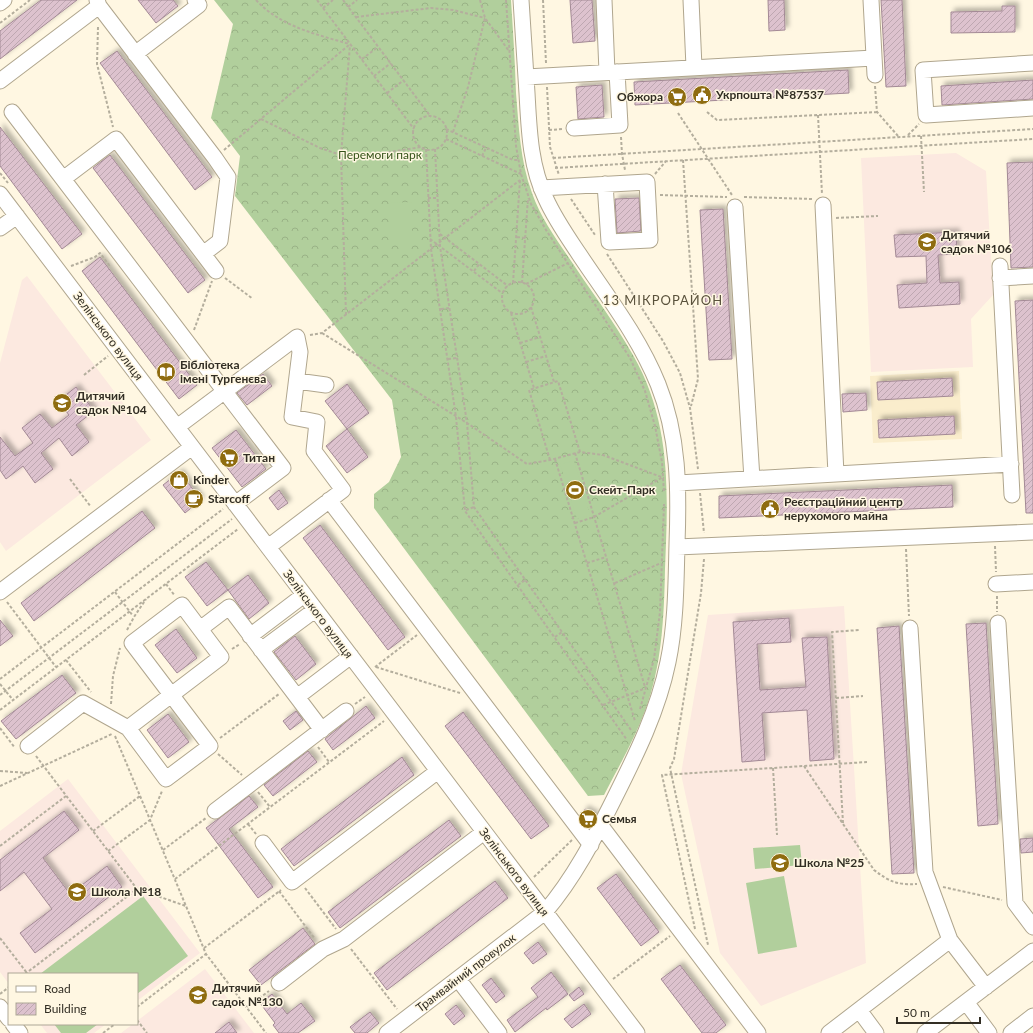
<svg xmlns="http://www.w3.org/2000/svg" width="1033" height="1033" font-family="Lato,sans-serif">
<style>
.commercial{fill:#fce9e0}
.built{fill:#faedcc}
.forest{fill:url(#forest-crowns)}
.garden{fill:#b1cf9c}
.building{fill:url(#building-hatch);stroke:#a38995;filter:url(#shadow)}
.lines{fill:none;stroke-linecap:round;stroke-linejoin:round}
.minor-casing{stroke:#b0a68e;stroke-width:17}
.path{stroke:#b4ae9d;stroke-width:2;stroke-dasharray:3 2;stroke-linecap:butt}
.minor{stroke:#fff;stroke-width:15}
.labels{text-anchor:middle;stroke-width:3;stroke-linejoin:round;paint-order:stroke}
.poi-label{font-size:12px;font-weight:bold;fill:#322e24;stroke:#fff7e2;text-anchor:start}
.park-label{font-size:12px;fill:#355319;stroke:#fff7e2}
.street-label{font-size:12px;fill:#322e24;stroke:#fff7e2}
.neighbourhood-label{font-size:13px;letter-spacing:1px;fill:#5a523c;stroke:#fff7e2}
</style>
<defs>
<pattern id="forest-crowns" width="20" height="18" patternUnits="userSpaceOnUse"><rect width="20" height="18" fill="#b1cf9c"/><path d="M2 6a3 3 0 1 1 6 0M12 15a3 3 0 1 1 6 0" fill="none" stroke="#99b286"/></pattern>
<pattern id="building-hatch" width="6" height="6" patternUnits="userSpaceOnUse"><rect width="6" height="6" fill="#ddc2ce"/><path d="M-1 1l2-2M0 6l6-6M5 7l2-2" fill="none" stroke="#bea7b1"/></pattern>
<filter id="shadow"><feDropShadow dx="3.5" dy="-3.5" stdDeviation="2" flood-color="#0004"/></filter>
</defs>
<rect width="100%" height="100%" fill="#fff7e2"/>
<path class="commercial" d="M956,153L986,171L993,295L971,319L973,367L871,372L861,158Z
M27,276L151,440L6,551L0,542V363L22,280Z
M844,606L866,963L761,1006L720,953L681,774L708,615Z
M68,779L200,953L137,1001V974H9V984L0,972V831Z
M205,969L254,1033H121L133,1024H137V1021Z
M40,1024H106L94,1033H47Z"/>
<path class="built" d="M959,371L962,439L873,443L870,376Z"/>
<path class="forest" d="M214,0H511C513,31 515,62 516,93C519,128 520,160 532,193C540,216 554,236 567,255C589,288 613,320 633,355C672,423 668,494 665,569C664,617 662,666 645,711C634,740 618,768 604,795L588,796L374,508V494L389,482L401,457L392,400L235,196L240,156L211,118L233,24Z"/>
<path class="garden" d="M412,202V242H390V203Z
M574,461L590,515L577,519L560,464Z
M800,845L802,865L755,869L753,848Z
M784,876L797,947L758,954L746,883Z
M143,896L188,956L137,994V974H40Z
M54,1024H98L86,1033H61Z"/>
<path class="building" d="M41,0H77L0,59V31Z
M138,0H173L178,6L156,23Z
M570,0H592L595,41L573,43Z
M768,0H784L785,30L769,31Z
M881,0H902L906,86L886,87Z
M1002,6H1015V32L951,33V12L1002,11Z
M117,51L212,177L195,190L100,63Z
M848,70L849,93L635,105L634,82Z
M1033,80V99L942,105L941,86Z
M602,85L604,117L578,119L576,87Z
M0,127L82,234L62,249L0,166Z
M110,155L205,280L188,293L93,168Z
M1033,162V267L1011,268L1007,163Z
M639,198L641,231L617,233L615,199Z
M723,209L732,359L709,360L700,210Z
M956,232L957,254L938,255L940,283L959,282L960,304L899,308L897,285L927,283L926,256L896,257L894,235Z
M100,257L197,385L179,399L82,271Z
M1033,300V513H1026L1015,301Z
M263,374L272,386L247,405L237,393Z
M952,378L953,396L878,400L877,382Z
M347,384L369,413L347,429L325,401Z
M76,387L94,411L76,425L89,442L72,456L59,438L41,453L53,469L35,483L23,466L6,479L0,470V437L15,456L33,443L22,428L40,414L52,428L69,415L58,401Z
M866,393L867,410L843,412L842,394Z
M954,416L955,434L879,438L878,420Z
M347,429L368,457L347,473L326,446Z
M236,430L266,469L242,487L212,448Z
M180,472L201,500L185,513L163,485Z
M952,485L953,507L719,518V496Z
M279,490L288,503L278,510L269,498Z
M142,511L155,528L34,621L21,603Z
M320,525L405,637L388,650L303,538Z
M206,562L228,590L207,606L185,577Z
M248,575L269,603L249,619L228,590Z
M789,618L791,642L757,644L760,690L806,687L802,638L827,637L834,759L810,761L807,710L762,713L765,760L742,762L733,622Z
M0,620L13,636L0,646Z
M986,623L998,824L978,826L966,624Z
M899,626L914,873L892,874L877,628Z
M176,629L197,658L177,673L155,645Z
M295,636L316,664L296,680L274,652Z
M62,675L76,693L16,739L1,721Z
M366,706L375,718L333,750L325,739Z
M296,711L303,720L290,730L283,721Z
M463,712L549,826L531,839L445,726Z
M168,714L189,742L168,758L147,730Z
M308,751L317,762L273,796L264,785Z
M402,757L414,775L294,866L281,849Z
M249,796L258,807L229,829L273,887L258,898L206,828Z
M585,809L596,815L589,828L581,817Z
M64,811L79,830L43,858L70,894L107,866L122,887L35,953L20,933L52,909L24,872L0,891V860Z
M449,820L461,836L340,928L328,912Z
M1033,838V852L1021,853L1020,839Z
M616,874L659,932L641,946L597,888Z
M495,881L508,898L387,990L374,973Z
M303,928L315,944L261,985L249,970Z
M538,942L547,954L533,964L524,953Z
M680,965L726,1025L716,1033H702L661,979Z
M551,972L568,994L547,1010L546,1008L515,1032L507,1020L538,997L531,988Z
M491,978L505,996L496,1003L482,985Z
M579,987L584,994L574,1001L569,995Z
M272,994L287,1014L301,1003L315,1021L298,1033H279L273,1025L275,1023L260,1003Z
M584,1004L591,1014L572,1028L564,1019Z
M456,1005L465,1016L454,1025L445,1014Z
M370,1012L379,1023L367,1033H355L350,1027Z
M229,1022L237,1033H215Z"/>
<g class="lines">
<defs>
<path id="minor" d="M97,0L99,6L215,158L228,177L220,241L203,254
M604,0L607,72
M691,0L694,67
M871,0L875,75
M0,3L4,0
M135,54L199,5L195,0
M1033,63L923,70L926,115L1033,108
M526,77L874,58
M0,81L99,6
M12,112L283,468L235,504
M574,128L620,125L617,72
M63,179L116,139L216,271
M541,188L647,182L650,240L609,242L605,184
M0,194L637,1033
M823,205L836,474
M735,207L752,479
M0,228L17,216
M1000,266L1012,495
M1000,278L1033,276
M297,381L326,385
M177,427L297,337L300,352L292,417L317,422L314,451L343,490L268,547
M678,483L1011,464
M329,500L591,845
M677,547L1033,532
M996,584L1033,582
M0,592L192,447
M998,623L1015,903L1033,927
M910,628L925,872L950,940L986,987
M200,629L229,607L322,730
M250,636L304,595
M261,650L315,610
M297,697L351,656
M28,746L83,703L128,728L166,779L210,746L132,643L182,605L221,657L128,728
M215,811L346,711
M601,826L758,1033
M263,843L292,882L438,771
M458,979L499,1033
M279,983L323,949L344,939L484,832
M966,1002L989,1033
M0,1007L9,1019
M859,1010L876,1033
M13,1024L20,1033
M387,1033L545,912C574,878 594,839 614,799C636,755 658,711 668,662C676,624 676,583 677,544C679,490 679,436 658,384C639,337 607,296 579,254C567,236 555,219 546,199C530,166 529,129 527,93C525,62 523,31 521,0
M829,1033L950,940
M925,1033L1033,951
M1011,1033L1033,1016"/>
</defs>
<use href="#minor" class="minor-casing"/>
<path class="path" d="M256,0C281,27 316,34 349,44
M317,0L414,129
M343,0L431,117
M480,0L485,18L509,51
M506,0L516,146L521,174L531,204L546,230L630,358L645,391L655,426L662,462L664,493
M543,0L546,63
M348,7L357,0
M323,8L333,0
M356,17L431,8L453,10L485,18
M0,23L30,0
M98,27L97,64L113,127
M362,59L378,47
M374,76L391,63
M875,86L877,112L898,136
M547,87L550,147L559,175
M387,93L404,80
M707,112L717,120L877,112
M678,113L732,195
M818,115L822,194
M413 133a17 17 0 1 1 34 0a17 17 0 1 1-34 0Z
M261,119L320,148L341,155L365,156L421,147
M446,129L513,160H518
M549,130L563,129
M453,132L468,87L485,18
M908,135L919,124
M921,136L924,192
M621,137L622,154L625,170
M446,139L521,174
M426,149L431,249L456,417L465,511L627,740
M435,149L440,246L467,423L474,507L631,730
M224,150L306,81L349,45
M482,156L486,148
M553,158L1033,129
M683,160L698,379L691,406
M555,168L1033,139
M0,173L8,183
M655,174L666,161
M660,195L727,197
M744,197L813,199
M428,198H437
M571,199L595,235
M836,218L878,216
M440,234L508,286
M517,237L525,238
M430,239L502,293
M607,254L663,341L680,373L690,408L698,469
M71,266L95,257L100,253L109,265L111,264
M474,271L479,264
M225,278L253,299
M502 298a16 16 0 1 1 32 0a16 16 0 1 1-32 0Z
M513,283L520,180
M522,283L528,198
M526,284L568,263
M531,307L554,382
M441,309L449,308
M511,313L534,388
M346,315L341,155L350,45
M194,330L212,281
M322,333L467,423L527,464L550,460L580,452L603,455L664,478
M310,335L322,333L520,180
M520,343L540,337
M448,359L457,358
M526,362L546,356
M84,375L108,356
M575,453L645,687
M555,459L635,721
M550,460L529,390L558,381L580,452
M70,479L91,507
M700,493L704,533
M466,510L474,507
M575,523L594,517L663,477
M995,546L996,572
M906,549L909,616
M704,559L701,593L674,759L670,768L708,945
M587,563L606,557
M615,583L661,563
M166,584L175,596
M518,585L525,580
M115,592L133,616
M997,596V612
M7,602L56,667
M127,630L134,617L146,599
M555,637L562,632
M232,649L240,644
M66,660L91,692
M375,667L417,635
M376,667L460,693
M0,679L223,509
M0,684L13,700
M0,695L232,519
M836,698L863,696
M111,704L113,676L120,648
M355,704L365,697
M603,705L646,688
M640,709L654,659L660,612L664,504
M0,710L238,529
M0,728L15,748
M115,736L206,954L266,1033
M220,738L279,694
M318,747L329,762
M218,754L242,775
M36,756L137,889L186,906
M804,766L874,870C890,882 897,885 917,884
M773,768L777,835
M0,771L27,773
M0,786L112,734
M258,792L270,807
M843,823L832,632L859,630
M248,824L256,834
M93,831L140,796
M0,846L66,796
M163,850L206,818
M108,851L150,820L162,791
M534,877L572,840
M175,879L384,721
M943,887L1002,900
M305,888L336,929
M279,891L315,939
M695,929L662,775L867,762
M0,938L27,973
M204,948L281,890
M351,949L397,1009
M25,974L137,889
M613,979L670,936
M0,994L9,987
M137,1007L206,954
M247,1007L269,991
M137,1020L147,1033
M103,1033L115,1024"/>
<use href="#minor" class="minor"/>
</g>
<defs>
<symbol id="civic-disc" viewBox="-11 -11 22 22"><circle r="9.5" fill="#8f6c10" stroke="#fff7e2"/><path d="M-.6-6.5H3V-4.5H.6V-3L4-1V1h2V6H-6V1h2V-1L-.6-3ZM-1.2 2.5V6h2.4V2.5Z" fill="#fff"/></symbol>
<symbol id="supermarket-disc" viewBox="-11 -11 22 22"><circle r="9.5" fill="#8f6c10" stroke="#fff7e2"/><path d="M-6-5.5h2.5l.6 2H6L4.5 2H-2.5L-4.4-4H-6ZM-1.5 3.2a1.3 1.3 0 1 0 .1 0ZM3 3.2a1.3 1.3 0 1 0 .1 0Z" fill="#fff"/></symbol>
<symbol id="school-disc" viewBox="-11 -11 22 22"><circle r="9.5" fill="#8f6c10" stroke="#fff7e2"/><path d="M0-5L7-2L0 1L-7-2ZM-4 1L0 2.5L4 1V4Q0 6-4 4Z" fill="#fff"/></symbol>
<symbol id="library-disc" viewBox="-11 -11 22 22"><circle r="9.5" fill="#8f6c10" stroke="#fff7e2"/><path d="M-6-4Q-3-5.5-.7-3.5V5Q-3 3-6 4ZM6-4Q3-5.5 .7-3.5V5Q3 3 6 4Z" fill="#fff"/></symbol>
<symbol id="shop-disc" viewBox="-11 -11 22 22"><circle r="9.5" fill="#8f6c10" stroke="#fff7e2"/><path d="M-5-2.5h2.3a2.7 3.5 0 0 1 5.4 0H5L5.5 6h-11ZM-1.5-2.5h3a1.5 2.3 0 0 0-3 0Z" fill="#fff"/></symbol>
<symbol id="stadium-disc" viewBox="-11 -11 22 22"><circle r="9.5" fill="#8f6c10" stroke="#fff7e2"/><path d="M0-5a6.5 5 0 1 0 0 10a6.5 5 0 1 0 0-10ZM-3.5-1.8h7v3.6h-7Z" fill="#fff"/></symbol>
<symbol id="cafe-disc" viewBox="-11 -11 22 22"><circle r="9.5" fill="#8f6c10" stroke="#fff7e2"/><path d="M-5.5-4.5H6V0H3Q3 3.5 0 3.5H-2.5Q-5.5 3.5-5.5 0ZM3-3.2v2h1.7v-2ZM-6 4.5H4V6H-6Z" fill="#fff"/></symbol>
</defs>
<g fill-rule="evenodd">
<use href="#civic-disc" x="691" y="84" width="22" height="22"/>
<use href="#supermarket-disc" x="666" y="86" width="22" height="22"/>
<use href="#school-disc" x="916" y="231" width="22" height="22"/>
<use href="#library-disc" x="155" y="361" width="22" height="22"/>
<use href="#school-disc" x="51" y="392" width="22" height="22"/>
<use href="#supermarket-disc" x="218" y="447" width="22" height="22"/>
<use href="#shop-disc" x="168" y="469" width="22" height="22"/>
<use href="#stadium-disc" x="564" y="479" width="22" height="22"/>
<use href="#cafe-disc" x="183" y="488" width="22" height="22"/>
<use href="#civic-disc" x="759" y="498" width="22" height="22"/>
<use href="#supermarket-disc" x="577" y="808" width="22" height="22"/>
<use href="#school-disc" x="769" y="852" width="22" height="22"/>
<use href="#school-disc" x="66" y="881" width="22" height="22"/>
<use href="#school-disc" x="187" y="984" width="22" height="22"/>
</g>
<g class="labels">
<g class="poi-label">
<text x="716" y="99">Укрпошта №87537</text>
<text x="663" y="101" text-anchor="end">Обжора</text>
<text x="941" y="239">Дитячий<tspan x="941" dy="14">садок №106</tspan></text>
<text x="180" y="369">Бібліотека<tspan x="180" dy="14">імені Тургенєва</tspan></text>
<text x="76" y="400">Дитячий<tspan x="76" dy="14">садок №104</tspan></text>
<text x="243" y="462">Титан</text>
<text x="193" y="484">Kinder</text>
<text x="589" y="494">Скейт-Парк</text>
<text x="208" y="503">Starcoff</text>
<text x="784" y="506">Реєстраційний центр<tspan x="784" dy="14">нерухомого майна</tspan></text>
<text x="602" y="823">Семья</text>
<text x="794" y="867">Школа №25</text>
<text x="91" y="896">Школа №18</text>
<text x="212" y="992">Дитячий<tspan x="212" dy="14">садок №130</tspan></text>
</g>
<g class="park-label">
<text x="380" y="159">Перемоги парк</text>
</g>
<g class="street-label">
<text transform="translate(108 336) rotate(53)" y="4">Зелінського вулиця</text>
<text transform="translate(318 614) rotate(53)" y="4">Зелінського вулиця</text>
<text transform="translate(514 872) rotate(53)" y="4">Зелінського вулиця</text>
<text transform="translate(466 973) rotate(-37)" y="4">Трамвайний провулок</text>
</g>
<g class="neighbourhood-label">
<text x="663" y="305">13 МІКРОРАЙОН</text>
</g>
</g>
<rect x="8" y="973" width="130" height="52" fill="#fff7e2" stroke="#ada796"/>
<rect x="16" y="986" width="20" height="6" fill="#ffffff" stroke="#ada796"/>
<text x="44" y="993" font-size="12" fill="#322e24">Road</text>
<rect x="16" y="1003" width="20" height="12" fill="url(#building-hatch)" stroke="#ada796"/>
<text x="44" y="1013" font-size="12" fill="#322e24">Building</text>
<path d="M897 1017v6h83v-6" fill="none" stroke="#322e24" stroke-width="2"/>
<text x="903" y="1017" font-size="12" fill="#322e24" stroke="#fff7e2" stroke-width="3" paint-order="stroke">50 m</text>
</svg>
